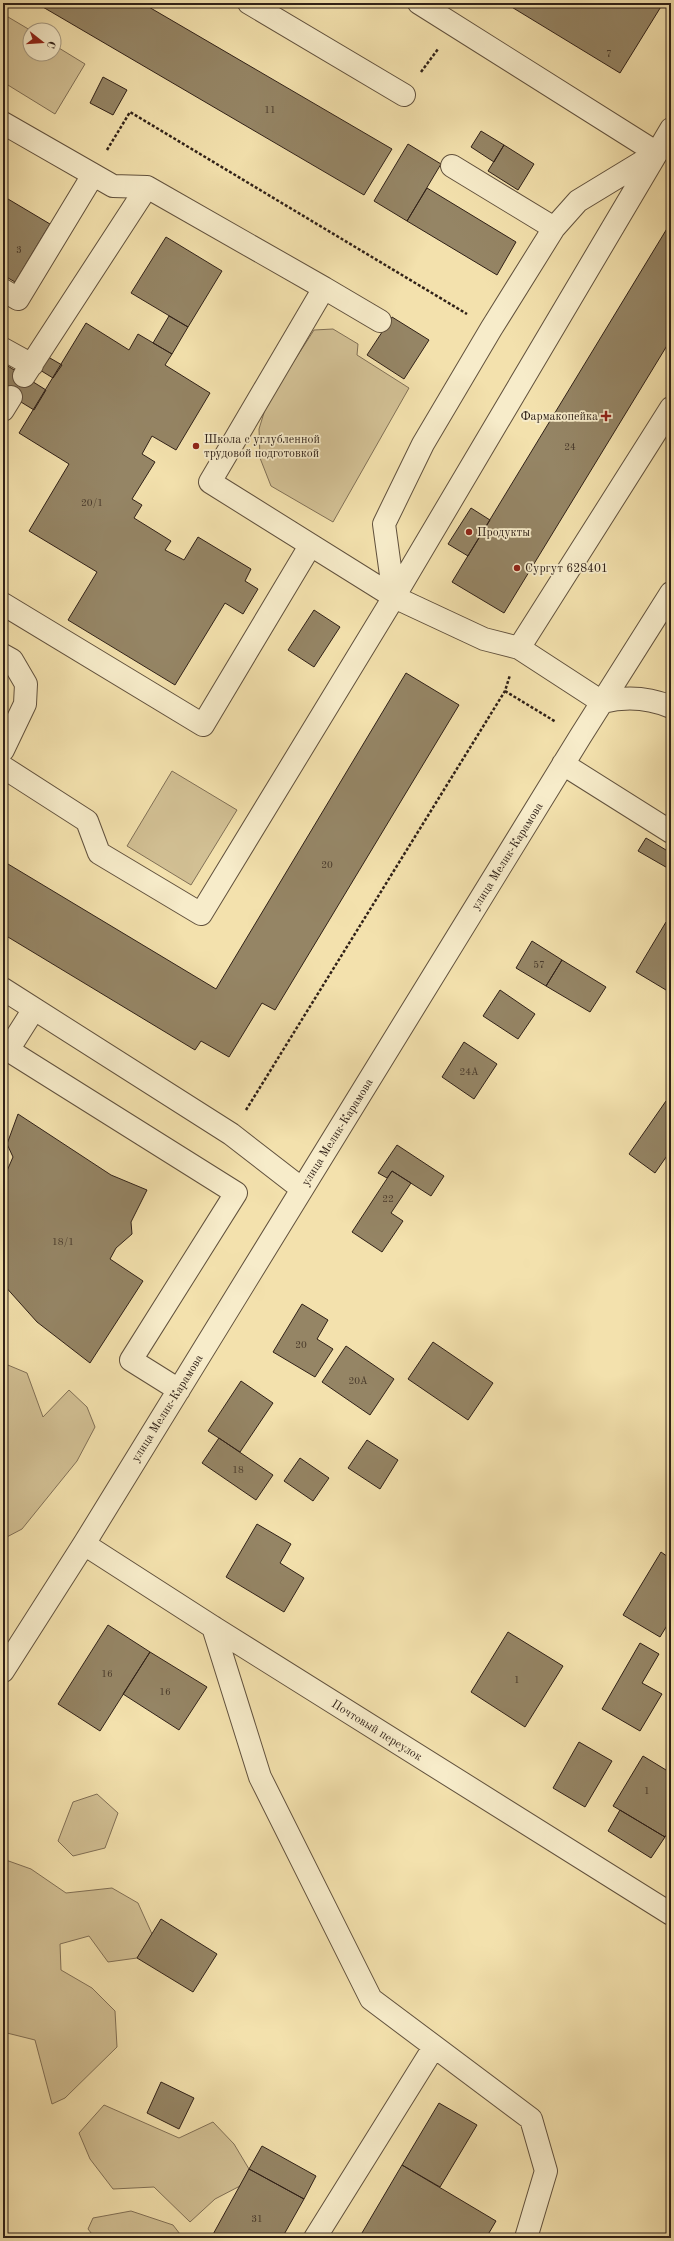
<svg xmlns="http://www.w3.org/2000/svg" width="674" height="2241" font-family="'Old Standard TT',serif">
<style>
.green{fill:#d2c094;stroke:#817056}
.building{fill:#958565;stroke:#302118}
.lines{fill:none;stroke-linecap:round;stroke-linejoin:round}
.minor-casing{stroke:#61513d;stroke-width:24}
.path{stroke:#302118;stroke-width:2.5;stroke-dasharray:3 2;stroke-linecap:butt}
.minor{stroke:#f7ecca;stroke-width:22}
.poi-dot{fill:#8f2418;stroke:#f7ecca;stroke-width:1.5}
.labels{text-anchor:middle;stroke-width:3.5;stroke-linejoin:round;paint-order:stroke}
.number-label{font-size:10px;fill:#493a2b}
.poi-label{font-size:12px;fill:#302118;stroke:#f7ecca;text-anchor:start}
.street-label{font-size:12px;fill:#302118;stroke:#f7ecca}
</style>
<rect width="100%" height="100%" fill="#f3e1ad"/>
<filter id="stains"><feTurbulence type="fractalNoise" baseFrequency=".005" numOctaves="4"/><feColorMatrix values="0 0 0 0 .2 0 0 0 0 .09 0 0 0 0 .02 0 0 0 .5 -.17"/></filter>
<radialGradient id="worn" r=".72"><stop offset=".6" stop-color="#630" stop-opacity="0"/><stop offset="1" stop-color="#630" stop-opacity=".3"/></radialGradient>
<path class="green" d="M3,14L30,30V54H54V45L85,64L55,114L3,82Z
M333,329L358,344L357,355L409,388L333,522L271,486L260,458L259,429L267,403L314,330Z
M172,771L237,810L191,885L127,846Z
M3,1363L27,1373L43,1417L69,1390L87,1407L95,1427L77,1461L22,1529L3,1539Z
M97,1794L118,1813L105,1848L73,1856L58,1841L73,1802Z
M3,1859L31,1869L66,1893L112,1888L138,1903L152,1934L137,1958L108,1962L89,1936L60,1944L61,1970L92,1988L115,2011L117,2047L65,2098L52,2104L35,2040L3,2032Z
M104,2105L179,2138L213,2122L234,2144L249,2169L240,2186L215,2199L190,2222L154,2187L113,2189L90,2159L79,2133Z
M131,2211L173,2225L183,2238H95L88,2229L93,2218Z"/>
<path class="building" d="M36,3H142L392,149L364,195Z
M505,3H658L662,5L620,73Z
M103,77L127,90L113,115L90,103Z
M481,131L504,145L494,162L471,147Z
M408,144L441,164L407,221L374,201Z
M504,145L534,164L518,190L488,171Z
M427,188L516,242L497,275L407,221Z
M3,196L50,224L15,282L3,275Z
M671,222V339L504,613L452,582Z
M166,237L222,271L188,327L131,293Z
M169,316L188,327L172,354L153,343Z
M392,317L429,340L404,379L367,355Z
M86,323L129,350L138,334L172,354L165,365L210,393L176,450L152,436L142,454L155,462L132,499L142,505L134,518L171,541L165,550L184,560L198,537L251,569L245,581L258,589L243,614L225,603L175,685L68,620L97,572L29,531L69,464L19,433Z
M43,354L62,365L53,378L35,367Z
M3,363L46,390L34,410L3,391Z
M471,508L490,520L468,556L448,544Z
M314,610L340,627L314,667L288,650Z
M406,673L459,705L275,1010L262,1003L229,1057L201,1041L195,1050L3,934V861L216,989Z
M646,838L671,853V870L638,851Z
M666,922L671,925V993L636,972Z
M532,941L562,960L546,986L516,968Z
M562,960L606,987L590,1012L546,986Z
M500,990L535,1014L518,1039L483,1016Z
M464,1042L497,1064L474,1099L442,1077Z
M666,1101L671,1105V1150L655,1173L629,1154Z
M18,1114L111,1175L147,1190L131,1222L132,1234L116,1248L110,1259L143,1281L90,1363L37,1322L3,1284V1180L13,1157L7,1144Z
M397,1145L444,1176L431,1196L392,1171L387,1178L378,1173Z
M392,1171L411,1183L391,1213L403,1221L382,1252L352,1232Z
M302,1304L328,1320L317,1339L333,1349L315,1377L273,1352Z
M433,1342L493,1383L468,1420L408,1379Z
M346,1346L394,1379L370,1415L322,1382Z
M241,1381L273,1403L240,1452L208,1431Z
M219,1438L273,1475L256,1500L202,1463Z
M367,1440L398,1460L380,1489L348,1468Z
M300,1458L329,1478L313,1501L284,1481Z
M257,1524L291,1544L280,1563L304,1578L284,1612L226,1577Z
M661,1552L671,1559V1619L660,1637L623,1615Z
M108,1625L150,1652L100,1731L58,1704Z
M508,1632L563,1666L525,1727L471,1692Z
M640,1643L659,1654L642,1683L662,1694L640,1731L602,1709Z
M150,1652L207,1687L179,1730L123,1694Z
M579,1742L612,1761L585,1807L553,1788Z
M643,1756L671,1773V1827L665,1837L613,1806Z
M620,1810L665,1837L651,1858L608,1831Z
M161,1919L217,1954L193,1992L137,1958Z
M161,2082L194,2098L179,2129L147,2113Z
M439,2103L477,2125L440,2187L402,2165Z
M262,2146L316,2176L304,2199L249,2169Z
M402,2165L496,2221L486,2238H359Z
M249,2169L304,2199L282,2238H211Z"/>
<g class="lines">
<defs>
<path id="minor" d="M249,3L404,95
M3,123L113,186L147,187
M452,166L554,228
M324,288L380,321
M3,290L18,299L93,175
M3,349L32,365
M24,376L147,187L324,288L210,482L394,597L484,639L519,648L602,702C626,696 648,697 671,707
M3,410L11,397
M394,597L384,524L423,444L491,329L554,228L578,201L657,153L419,3
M3,604L203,725L310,546
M519,648L671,408
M3,655L12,660L26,684L25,704L3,750
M563,764L671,832
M3,767L87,821L99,853L201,914L394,597L671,129
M3,989L231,1134L302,1189
M34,1009L8,1050L236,1193L131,1360L179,1390
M84,1544L213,1627L671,1914
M213,1627L260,1777L371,1999L531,2119L546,2171L526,2238
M3,1671L84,1544L580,737L671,593
M315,2238L434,2047"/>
</defs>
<use href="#minor" class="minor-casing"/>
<path class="path" d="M421,72L438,49
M107,150L130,112L467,314
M505,691L556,722
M246,1110L505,691L510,675"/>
<use href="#minor" class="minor"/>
</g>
<g class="poi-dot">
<path d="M604 410h4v4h4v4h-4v4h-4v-4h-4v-4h4z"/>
<circle cx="196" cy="446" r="4"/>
<circle cx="469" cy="532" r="4"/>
<circle cx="517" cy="568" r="4"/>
</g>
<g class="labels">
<g class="number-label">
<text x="609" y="57">7</text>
<text x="270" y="113">11</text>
<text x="19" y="253">3</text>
<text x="570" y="450">24</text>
<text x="92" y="506">20/1</text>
<text x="327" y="868">20</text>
<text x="539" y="968">57</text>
<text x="469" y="1075">24А</text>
<text x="388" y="1202">22</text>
<text x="63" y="1245">18/1</text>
<text x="301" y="1348">20</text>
<text x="358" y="1384">20А</text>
<text x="238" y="1473">18</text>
<text x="107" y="1677">16</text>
<text x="517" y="1683">1</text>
<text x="165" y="1695">16</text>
<text x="647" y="1794">1</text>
<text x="257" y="2222">31</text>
</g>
<g class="poi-label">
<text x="598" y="420" text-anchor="end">Фармакопейка</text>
<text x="204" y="443">Школа с углубленной<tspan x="204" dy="14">трудовой подготовкой</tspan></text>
<text x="477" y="536">Продукты</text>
<text x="525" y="572">Сургут 628401</text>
</g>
<g class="street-label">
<text transform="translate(507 856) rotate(-58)" y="4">улица Мелик-Карамова</text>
<text transform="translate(337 1132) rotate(-58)" y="4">улица Мелик-Карамова</text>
<text transform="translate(167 1408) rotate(-58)" y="4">улица Мелик-Карамова</text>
<text transform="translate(377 1730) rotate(32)" y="4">Почтовый переулок</text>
</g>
</g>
<rect width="674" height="2241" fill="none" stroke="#f3e1ad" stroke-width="16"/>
<rect x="4" y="4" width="666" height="2233" fill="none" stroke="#302118" stroke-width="2"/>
<rect x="8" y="8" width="658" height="2225" fill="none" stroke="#302118"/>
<g transform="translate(42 42) rotate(107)"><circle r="19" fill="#f7ecca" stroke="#a79b83"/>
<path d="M0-3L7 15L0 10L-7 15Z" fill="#8f2418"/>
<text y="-6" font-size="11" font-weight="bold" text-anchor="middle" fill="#302118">С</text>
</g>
<rect width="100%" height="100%" filter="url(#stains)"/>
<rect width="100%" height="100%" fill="url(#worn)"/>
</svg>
